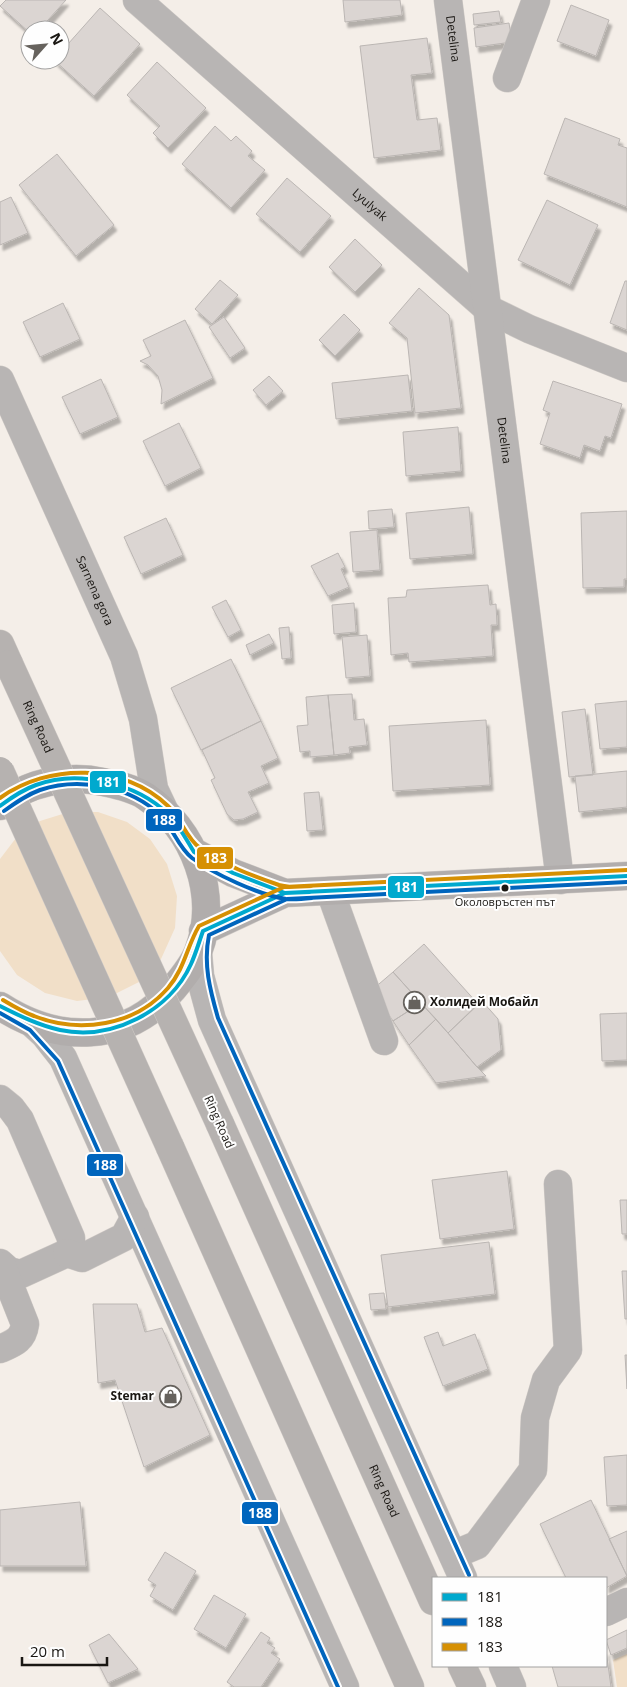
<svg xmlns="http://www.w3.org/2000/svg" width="627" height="1687" font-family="'Open Sans',sans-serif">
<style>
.green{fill:#f1dfc8}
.building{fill:#dbd5d2;stroke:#bbb6b3;filter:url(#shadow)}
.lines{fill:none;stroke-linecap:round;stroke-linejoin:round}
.minor-casing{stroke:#d0cbc7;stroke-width:29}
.major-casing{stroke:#d0cbc7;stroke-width:29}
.highway-casing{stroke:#d0cbc7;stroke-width:29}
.minor{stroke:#b8b5b4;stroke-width:28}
.major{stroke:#b1adac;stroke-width:28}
.highway{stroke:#b6b2b0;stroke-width:28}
.highway-bridge-casing{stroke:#d0cbc7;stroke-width:29;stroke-linecap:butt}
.highway-bridge{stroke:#b6b2b0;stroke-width:28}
.bus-1-casing{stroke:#fefefe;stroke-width:8}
.bus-2-casing{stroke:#fefefe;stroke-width:8}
.bus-3-casing{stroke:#fefefe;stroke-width:8}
.bus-1{stroke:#00a9ce;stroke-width:4}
.bus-2{stroke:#0065bd;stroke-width:4}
.bus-3{stroke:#d69003;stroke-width:4}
.bus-dot{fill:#191612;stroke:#fefefe;stroke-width:2}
.labels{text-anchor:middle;stroke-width:4;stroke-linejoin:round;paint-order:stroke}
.bus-label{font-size:11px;fill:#191612;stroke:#fefefe}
.street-label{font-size:12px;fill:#191612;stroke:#fefefe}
.poi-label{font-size:12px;font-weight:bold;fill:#191612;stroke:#fefefe;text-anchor:start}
.line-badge{stroke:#fefefe;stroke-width:2}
.badge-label{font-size:14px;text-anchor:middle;font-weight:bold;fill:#fff}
</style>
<defs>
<filter id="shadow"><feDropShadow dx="3" dy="5.5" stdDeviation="1" flood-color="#0004"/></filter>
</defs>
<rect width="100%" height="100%" fill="#f4eee8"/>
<path class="green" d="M69,812H98L127,822L150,839L167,864L177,896L175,928L161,959L139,982L109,997L77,1001L45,993L17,975L0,951V859L16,838L40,821Z
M627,1654V1687H617L613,1660Z"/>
<path class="building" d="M6,0H66L39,30H30V33L0,6Z
M343,0H400L402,15L345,22Z
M571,5L609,20L596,56L557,41Z
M100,8L140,44L94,96L54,60H60V53Z
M499,11L501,22L474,25L473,14Z
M509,23L512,42L476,47L474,28Z
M427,38L432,73L411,75L417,120L437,118L441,150L374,158L360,46Z
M157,62L206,108L168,148L153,133L160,126L127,95Z
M565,118L620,139L618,145L627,148V207L544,174Z
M215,126L231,141L236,136L252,151L248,156L265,170L231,208L182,164Z
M57,154L114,225L76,256L19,185Z
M287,178L331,216L300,252L256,214Z
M11,197L28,233L0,245V202Z
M547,200L598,225L570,285L518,260Z
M355,239L382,265L355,292L329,267Z
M220,280L238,295L212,324L195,309Z
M625,281H627V330L610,323Z
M419,288L449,315L461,408L415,413L407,338L389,323Z
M63,303L80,339L40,357L23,322Z
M344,314L360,330L335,356L319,340Z
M224,317L245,348L230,358L209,327Z
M185,320L213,378L161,404L162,390L158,376L148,365L140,361L151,356L143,340Z
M408,375L412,411L336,419L332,383Z
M269,376L283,391L266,405L253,390Z
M101,379L118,417L80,434L62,397Z
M553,381L622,404L611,438L605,436L600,451L584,445L580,458L540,444L550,413L543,410Z
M179,423L201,468L165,486L143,441Z
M458,427L461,471L406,476L403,432Z
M469,507L473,554L410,559L406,513Z
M392,509L394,527L369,529L368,511Z
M627,511V579H624V587L583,588L581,513Z
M166,518L183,555L141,574L124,537Z
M377,530L380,570L353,572L350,532Z
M338,553L345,567L341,569L349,587L328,596L311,566Z
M488,585L490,605L496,604L497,625H491L493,656L409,662L408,653L391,655L388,598L406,597L407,590Z
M226,600L241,630L228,637L212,607Z
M354,603L356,632L334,634L332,605Z
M289,627L291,658L282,659L279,628Z
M269,634L274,643L250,655L246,645Z
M367,635L370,676L346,678L342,637Z
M231,659L261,721L201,750L171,688Z
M352,694L354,720L364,719L367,745L349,747L350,753L334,755L328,695Z
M328,695L334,755L310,757V751L300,752L297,726L308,725L306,697Z
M627,701V747L600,749L595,704Z
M585,709L593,775L569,777L562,712Z
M486,720L490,785L393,791L389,726Z
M261,721L278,758L261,766L269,783L248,792L258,812L243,819L234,820L227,814L211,780L215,778L202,750Z
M627,771V807L579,812L575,776Z
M319,792L323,830L307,831L304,793Z
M424,944L478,1004L448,1033L393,972Z
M393,972L421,1003L393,1021L372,990Z
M482,1001L498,1019L501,1050L477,1067L448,1033Z
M421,1003L436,1019L409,1045L393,1021Z
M627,1013V1060L602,1061L600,1014Z
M436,1019L477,1067L486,1076L436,1083L409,1045Z
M507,1171L514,1229L440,1239L432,1180Z
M620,1200H627V1234H622Z
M489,1242L495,1294L388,1307L381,1255Z
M622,1271H627V1319H625Z
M384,1293L386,1309L371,1310L369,1294Z
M93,1304H137L145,1332L162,1328L210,1435L144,1467L115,1380L98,1383Z
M438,1332L443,1346L475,1334L488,1369L443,1386L424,1337Z
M625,1355H627V1389Z
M627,1455V1505L607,1506L604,1457Z
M591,1500L627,1576L606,1588V1578H566L540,1524Z
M80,1502L86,1566H0V1510Z
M627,1531V1576L609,1539Z
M165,1552L196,1571L173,1610L150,1596L156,1585L148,1580Z
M214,1595L246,1614L226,1648L194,1629Z
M627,1630V1648L611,1655L606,1640Z
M261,1632L270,1638L267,1643L275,1648L271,1653L280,1659L261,1687H234L227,1682Z
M109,1634L138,1669L108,1683L89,1645Z
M606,1650L611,1687H558L552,1666H606Z"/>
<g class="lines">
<defs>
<g id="minor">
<path id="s1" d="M137,0L488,309L529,329L627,368"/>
<path id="s2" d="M448,0L560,880"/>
<path d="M507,78L536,0"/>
<path id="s3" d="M0,380L124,656L143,719L154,789L164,810"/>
<path d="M330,891L384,1041"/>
<path d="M198,953L200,976L212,1020L463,1578"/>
<path d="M34,1025L45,1035L63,1058L345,1687"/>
<path d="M0,1099L11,1108L20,1120L71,1238V1245L67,1253L21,1274L9,1271L0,1263"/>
<path d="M67,1253L82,1258L124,1237L135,1217"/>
<path d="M0,1349C14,1343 23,1340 25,1324L2,1266"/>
<path d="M453,1555L477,1545L533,1470L535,1418L546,1380L568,1350L558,1184"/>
<path d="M606,1612L627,1602"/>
<path d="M503,1666L512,1687"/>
</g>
<path id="major" d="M0,806C26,782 69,774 103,782C117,785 133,788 145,796C195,829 220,895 198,952C193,965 182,978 173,989C126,1045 57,1043 0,1006
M194,852L233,873L285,893
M203,931L285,893L627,876"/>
<g id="highway">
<path d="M0,644L9,664"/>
<path id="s4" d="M220,1124L433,1601"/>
<path d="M170,1147L410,1687"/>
<path d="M462,1666L472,1687"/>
</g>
</defs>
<use href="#minor" class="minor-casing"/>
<use href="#major" class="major-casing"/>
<use href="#highway" class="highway-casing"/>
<use href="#minor" class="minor"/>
<use href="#major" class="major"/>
<use href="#highway" class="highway"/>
<defs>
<g id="highway-bridge">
<path id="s5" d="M9,664L220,1124"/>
<path d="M0,771L170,1147"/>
</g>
</defs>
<use href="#highway-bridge" class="highway-bridge-casing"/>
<use href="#highway-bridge" class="highway-bridge"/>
<defs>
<path id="bus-1" d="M0,806C12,797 22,790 36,785C78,769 136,783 168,814C179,825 186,839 194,852
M194,852L233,873L285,893L627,876
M203,931L285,893L310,892
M0,1006C20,1016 38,1025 60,1030C112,1041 170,1011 191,964C196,953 199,942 203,931"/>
<path id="bus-2" d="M4,811C15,803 26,795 40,790C79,777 131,786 161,816C173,828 178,847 192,858C214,874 259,895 286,899C294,900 303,899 312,898
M0,1013L30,1030L58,1061L338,1687
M469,1575L218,1018C210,990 203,964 209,935L287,899L627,882"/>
<path id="bus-3" d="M0,798C49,763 123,763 168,806C181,818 186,838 200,848C223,865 253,876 279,885L289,887L312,886
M3,1000C13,1006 23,1012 34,1016C79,1034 135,1026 168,988C185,968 187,946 199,926L284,887L627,870"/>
</defs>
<use href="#bus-1" class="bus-1-casing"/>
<use href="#bus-2" class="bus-2-casing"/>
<use href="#bus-3" class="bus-3-casing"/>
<use href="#bus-1" class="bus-1"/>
<use href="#bus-2" class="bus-2"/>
<use href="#bus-3" class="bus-3"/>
</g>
<defs>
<symbol id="shop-ring" viewBox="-11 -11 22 22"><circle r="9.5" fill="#fefefe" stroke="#66625d" stroke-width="1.5"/><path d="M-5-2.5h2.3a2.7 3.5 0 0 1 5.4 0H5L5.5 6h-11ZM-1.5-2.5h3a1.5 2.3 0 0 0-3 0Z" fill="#66625d"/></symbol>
</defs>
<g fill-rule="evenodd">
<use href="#shop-ring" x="402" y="990" width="25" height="25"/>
<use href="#shop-ring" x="158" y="1384" width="25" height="25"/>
</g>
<circle class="bus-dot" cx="505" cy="888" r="4.5"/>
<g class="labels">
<g class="bus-label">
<text x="505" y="906">Околовръстен път</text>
</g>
<g class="street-label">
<text dy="4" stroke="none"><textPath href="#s2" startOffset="39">Detelina</textPath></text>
<text dy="4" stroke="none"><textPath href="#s1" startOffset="310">Lyulyak</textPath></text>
<text dy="4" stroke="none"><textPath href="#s2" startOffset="444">Detelina</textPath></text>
<text dy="4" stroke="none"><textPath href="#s3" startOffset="231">Sarnena gora</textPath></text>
<text dy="4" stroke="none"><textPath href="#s5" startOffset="69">Ring Road</textPath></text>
<text transform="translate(219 1122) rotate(66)" y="4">Ring Road</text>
<text dy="4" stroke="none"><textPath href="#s4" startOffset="402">Ring Road</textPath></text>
</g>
<g class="poi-label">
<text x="430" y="1006">Холидей Мобайл</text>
<text x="154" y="1400" text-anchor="end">Stemar</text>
</g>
</g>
<g class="line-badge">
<rect x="89" y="770" width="38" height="24" rx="5" fill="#00a9ce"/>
<rect x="145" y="808" width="38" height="24" rx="5" fill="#0065bd"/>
<rect x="196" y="846" width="38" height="24" rx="5" fill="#d69003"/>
<rect x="387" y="875" width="38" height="24" rx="5" fill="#00a9ce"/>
<rect x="86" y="1153" width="38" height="24" rx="5" fill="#0065bd"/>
<rect x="241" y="1501" width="38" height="24" rx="5" fill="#0065bd"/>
</g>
<g class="badge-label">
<text x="108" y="787">181</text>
<text x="164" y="825">188</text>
<text x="215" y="863">183</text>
<text x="406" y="892">181</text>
<text x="105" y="1170">188</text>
<text x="260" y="1518">188</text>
</g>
<rect x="432" y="1577" width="175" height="90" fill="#fefefe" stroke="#a2a1a0"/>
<rect x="442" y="1593" width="25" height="8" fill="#00a9ce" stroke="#a2a1a0"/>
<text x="477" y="1602" font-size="15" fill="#191612">181</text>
<rect x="442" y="1618" width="25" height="8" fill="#0065bd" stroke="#a2a1a0"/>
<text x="477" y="1627" font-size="15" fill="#191612">188</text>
<rect x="442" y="1643" width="25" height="8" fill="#d69003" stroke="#a2a1a0"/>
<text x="477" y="1652" font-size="15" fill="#191612">183</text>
<g transform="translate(45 45) rotate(63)"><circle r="24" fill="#fefefe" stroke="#a2a1a0"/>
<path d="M0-4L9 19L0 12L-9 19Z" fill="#66625d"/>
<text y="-8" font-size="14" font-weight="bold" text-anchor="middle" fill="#191612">N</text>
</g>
<path d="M22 1657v8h85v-8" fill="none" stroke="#191612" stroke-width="2.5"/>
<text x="30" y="1657" font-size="15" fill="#191612" stroke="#fefefe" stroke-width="4" paint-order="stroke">20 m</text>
</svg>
